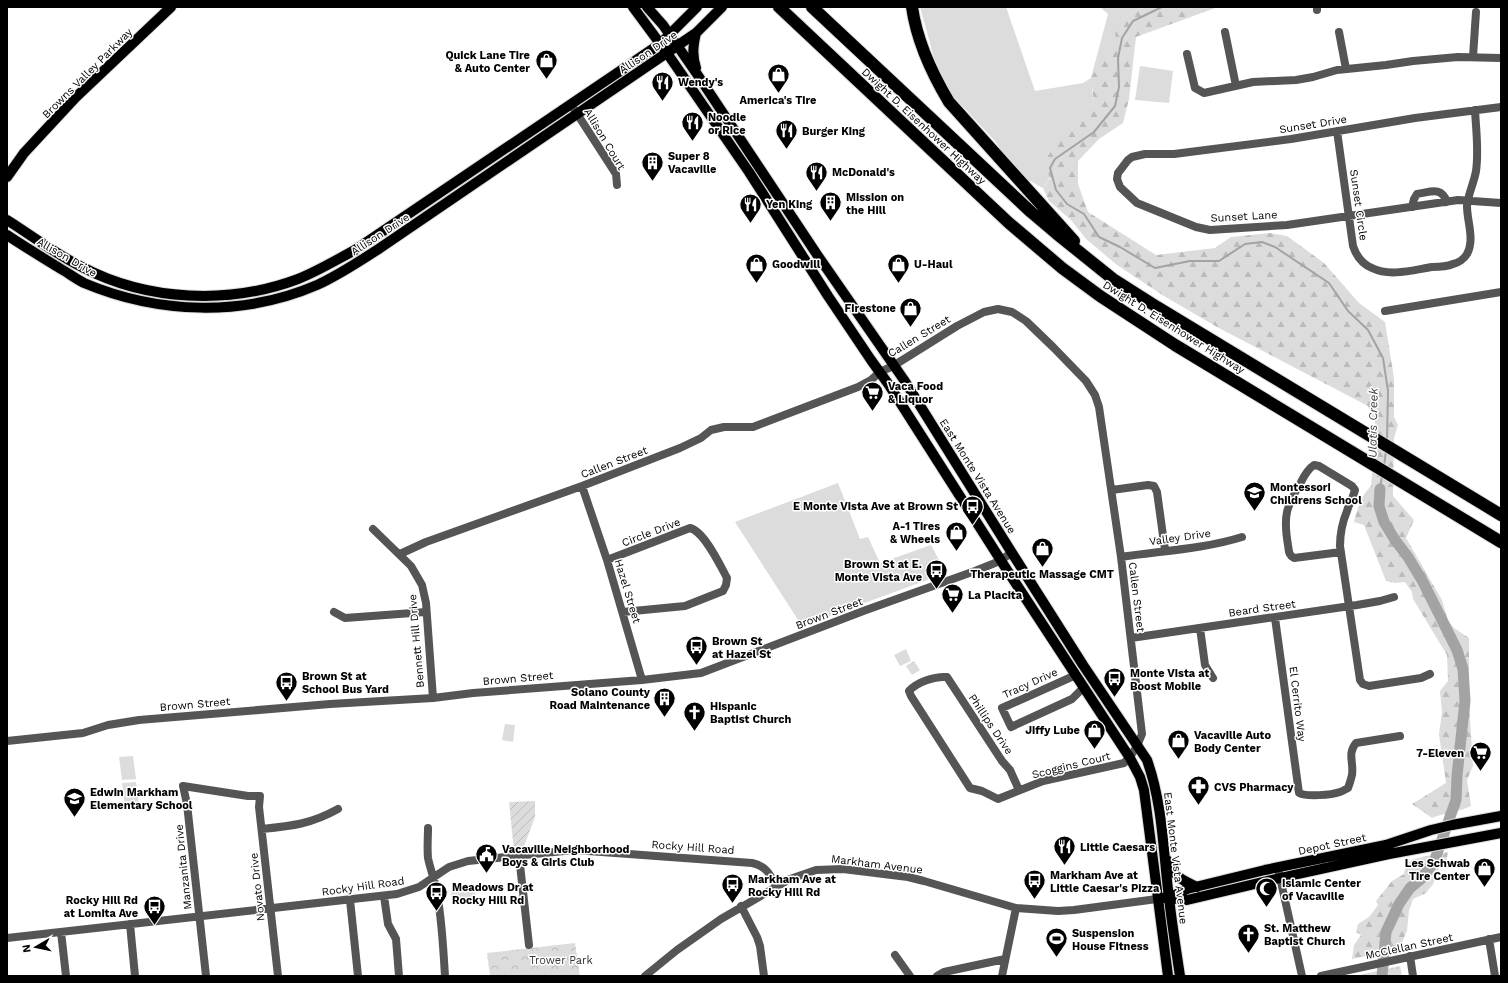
<svg xmlns="http://www.w3.org/2000/svg" width="1508" height="983" font-family="'Work Sans',sans-serif">
<style>
.grass{fill:#dcdcdc}
.forest{fill:url(#forest-firs)}
.park{fill:url(#park-crowns)}
.garden{fill:url(#garden-furrows)}
.lines{fill:none;stroke-linecap:round;stroke-linejoin:round}
.stream{stroke:#a3a3a3;stroke-width:2}
.river{stroke:#a3a3a3;stroke-width:11}
.major-casing{stroke:#dbdbdb;stroke-width:12}
.highway-casing{stroke:#dbdbdb;stroke-width:14}
.minor{stroke:#555;stroke-width:8}
.major{stroke:#000;stroke-width:10}
.highway{stroke:#000;stroke-width:12}
.labels{text-anchor:middle;stroke-width:3;stroke-linejoin:round;paint-order:stroke}
.street-label{font-size:11px;fill:#000;stroke:#fff}
.poi-label{font-size:11px;font-weight:bold;fill:#000;stroke:#fff;text-anchor:start}
.park-label{font-size:11px;fill:#333;stroke:#fff}
.water-label{font-size:12px;font-style:italic;fill:#444;stroke:#fff}
</style>
<defs>
<pattern id="forest-firs" width="22" height="20" patternUnits="userSpaceOnUse"><rect width="22" height="20" fill="#dcdcdc"/><path d="M5 1l3.5 6h-7zM16 11l3.5 6h-7z" fill="#bbb"/></pattern>
<pattern id="park-crowns" width="20" height="18" patternUnits="userSpaceOnUse"><rect width="20" height="18" fill="#dcdcdc"/><path d="M2 6a3 3 0 1 1 6 0M12 15a3 3 0 1 1 6 0" fill="none" stroke="#bbb"/></pattern>
<pattern id="garden-furrows" width="10" height="10" patternUnits="userSpaceOnUse"><rect width="10" height="10" fill="#dcdcdc"/><path d="M-1 1l2-2M0 10L10 0M9 11l2-2" fill="none" stroke="#bbb"/></pattern>
</defs>
<rect width="100%" height="100%" fill="#fff"/>
<path class="grass" d="M920,7H1006L1035,91L1083,83L1091,78L1108,14L1100,7H1142L1122,20L1116,44L1092,89L1094,102C1074,129 1062,160 1043,188L1017,174L995,141L941,83Z
M1140,66L1173,71L1169,103L1135,100Z
M838,483L860,539L868,537L880,563L931,545L946,573L802,626L735,522Z
M906,649L911,661L900,666L894,655Z
M505,724L515,725L513,742L502,740Z
M133,756L136,779L122,780L119,757Z
M136,782L139,805L125,806L122,783Z
M475,889L476,900L452,902L451,892Z"/>
<path class="forest" d="M1142,7H1218L1136,37L1129,99L1123,123L1099,139L1078,161V184L1088,212L1156,255L1215,248L1231,237L1270,233L1287,236L1324,263L1359,303L1385,322L1394,378V417L1398,425L1394,438L1393,496L1414,520L1406,538L1442,600L1448,621L1454,628L1469,638V702L1473,766L1467,780L1471,806C1459,812 1444,813 1432,818L1412,804L1446,783L1439,734L1442,712L1440,691L1448,681L1447,655L1413,599L1412,592L1405,582L1395,583L1386,581L1364,525L1354,522C1357,509 1361,496 1371,486L1376,425L1368,406L1217,327L1164,296L1117,265L1086,239L1071,220L1049,201L1043,188L1050,178L1043,163L1060,139L1083,116L1094,102L1091,78L1108,49L1116,44L1115,27L1122,20Z
M1448,852L1446,863L1441,865L1433,884L1426,893L1413,899L1409,910L1407,931L1399,949L1352,959L1354,945L1361,935L1356,932L1358,924L1369,917L1378,905L1376,901L1392,881L1404,874L1406,865L1413,859Z"/>
<path class="park" d="M914,661L920,670L912,675L906,666Z
M575,943L580,976H490L487,953Z
M1400,966L1402,976H1355Z"/>
<path class="garden" d="M535,801V817L523,849L514,851L509,802Z"/>
<g class="lines">
<path class="stream" d="M1162,7L1133,21L1122,38L1118,58L1119,87L1115,106L1094,132L1055,159L1050,168L1056,190L1067,204L1084,214L1099,237L1120,247L1155,268L1190,261H1219L1245,244L1262,242L1275,247L1329,283L1348,311L1368,330L1383,358L1388,391L1387,440
M1384,466L1386,451
M1380,489L1382,476"/>
<path class="river" d="M1380,489L1379,506L1384,522L1395,540L1408,557L1423,582L1457,650L1463,669L1465,701L1457,776L1456,800L1434,862L1421,879L1410,888L1399,904L1386,932L1382,976"/>
<defs>
<path id="major" d="M633,7L667,53L749,172L828,296L871,360L889,385L1007,570L1130,758L1140,777L1144,790L1168,976
M647,7L663,25L697,74L818,256L904,380L1012,553L1083,665L1147,760C1163,805 1163,851 1169,898C1172,924 1176,950 1180,976
M696,68C692,55 693,46 696,33
M7,177L24,153L76,97L171,7
M7,220C31,235 57,255 82,267C147,301 229,305 298,279C318,271 336,260 355,250L660,44L697,7
M7,235C25,247 43,258 61,269C68,273 76,279 84,283C158,314 243,317 317,285C339,275 360,261 380,248L696,33L722,7
M1167,860C1176,877 1179,879 1197,887
M1163,898H1169L1187,889L1265,870L1386,845L1431,830L1452,825L1501,816
M1169,898L1187,900L1280,878L1389,854L1501,833"/>
<path id="highway" d="M779,7L1009,223L1062,268L1100,296L1175,345L1501,542
M812,7L1031,212L1057,234L1113,279L1157,307L1501,515
M912,7C917,42 931,72 949,102L1074,241"/>
</defs>
<use href="#major" class="major-casing"/>
<use href="#highway" class="highway-casing"/>
<path class="minor" d="M1317,7V10
M1225,32L1236,86
M1339,32L1346,69
M1187,54L1195,88L1204,93L1253,82L1296,80L1313,77L1337,70L1386,65L1413,61L1458,57L1501,58
M1473,57L1476,12
M1501,107L1415,118L1291,139L1174,154H1145L1132,157L1128,160L1118,173L1117,179L1120,187L1137,203L1196,227L1210,230L1287,225L1458,200L1501,203
M574,109L616,174L617,185
M1337,131L1353,246C1356,255 1362,264 1372,268C1390,277 1413,270 1432,267C1439,267 1446,267 1453,264C1458,263 1464,259 1467,254C1475,239 1467,222 1467,206C1468,194 1474,183 1476,171C1479,151 1476,130 1475,110
M1412,207L1414,199L1417,194C1431,192 1441,186 1447,202
M1385,311L1501,292
M582,486L607,560L642,680
M1112,490L1148,485L1154,486L1157,492L1165,550
M373,529L411,566L422,585L426,603L433,698
M1341,552L1294,558C1288,555 1289,550 1288,545C1283,516 1286,507 1301,482C1304,476 1308,469 1314,465L1319,466L1352,486L1355,490C1353,498 1349,504 1347,511C1342,523 1340,534 1340,546L1360,680L1363,684L1369,686L1421,678L1430,674
M400,554L426,542L582,486L680,448L701,438L711,430L724,427H753L858,387L871,380L880,372L893,366L957,326L984,312L998,309L1012,312L1026,321L1053,347L1086,381L1095,395L1099,407L1121,557L1142,734C1138,745 1133,755 1124,763L1043,781L998,799L982,791L970,788L911,696L909,691C917,682 935,676 947,677L1002,761L1010,770L1019,790
M1121,557C1160,551 1204,549 1242,537
M607,560L690,528C704,531 720,565 727,578L726,585L723,591L685,606L623,612
M334,612L345,618L426,612
M1275,618L1299,793C1307,797 1331,795 1340,792C1343,791 1346,789 1348,788C1350,783 1351,779 1352,775C1354,762 1347,754 1356,743L1400,736
M1200,628L1205,665L1213,678
M1131,638L1357,605L1380,601L1394,597
M1076,675L1002,708L1011,727L1072,699L1084,687
M7,741L83,733L108,725L139,720L330,704L433,698L473,693L642,680L701,673L866,610L975,571L995,563L1012,553
M428,828C428,838 427,848 428,858C430,868 434,878 436,888C442,917 443,946 445,976
M262,829C292,826 311,824 338,809
M519,856L529,945
M1279,873L1302,976
M384,896L388,924L396,939L399,976
M350,900L358,976
M741,906L757,937L760,946L764,976
M130,924L135,976
M61,932L66,976
M7,938L397,894L419,887L449,867L468,861L574,850L752,863C766,866 770,874 776,886
M1489,939L1495,976
M895,955L910,976
M1410,956L1413,976
M206,976L187,804L183,786L248,796H260L259,807L278,976
M645,976L677,950L721,919L790,879L816,870L843,869L908,877L924,881L1016,908L1058,911L1074,910L1157,899
M937,976L944,972L1005,959
M1002,976L1016,908
M1321,976L1501,937"/>
<use href="#major" class="major"/>
<use href="#highway" class="highway"/>
</g>
<defs>
<symbol id="shop-pin" viewBox="-11 -11 22 30"><path d="M0 17L-7.5 6A9.5 9.5 0 1 1 7.5 6Z" fill="#000" stroke="#fff"/><path d="M-5-2.5h2.3a2.7 3.5 0 0 1 5.4 0H5L5.5 6h-11ZM-1.5-2.5h3a1.5 2.3 0 0 0-3 0Z" fill="#fff"/></symbol>
<symbol id="restaurant-pin" viewBox="-11 -11 22 30"><path d="M0 17L-7.5 6A9.5 9.5 0 1 1 7.5 6Z" fill="#000" stroke="#fff"/><path d="M-5-6h1v4h1v-4h1v4h1v-4h1v5L-1.5 .5V6h-2V.5L-5-1ZM5-6V6H3V1.5H1.5Q1.5-4 5-6Z" fill="#fff"/></symbol>
<symbol id="building-pin" viewBox="-11 -11 22 30"><path d="M0 17L-7.5 6A9.5 9.5 0 1 1 7.5 6Z" fill="#000" stroke="#fff"/><path d="M-4-6H4V6H1V3H-1V6H-4ZM-2.5-4.3h1.7v1.8h-1.7ZM.8-4.3h1.7v1.8H.8ZM-2.5-1h1.7V.8h-1.7ZM.8-1h1.7V.8H.8Z" fill="#fff"/></symbol>
<symbol id="supermarket-pin" viewBox="-11 -11 22 30"><path d="M0 17L-7.5 6A9.5 9.5 0 1 1 7.5 6Z" fill="#000" stroke="#fff"/><path d="M-6-5.5h2.5l.6 2H6L4.5 2H-2.5L-4.4-4H-6ZM-1.5 3.2a1.3 1.3 0 1 0 .1 0ZM3 3.2a1.3 1.3 0 1 0 .1 0Z" fill="#fff"/></symbol>
<symbol id="school-pin" viewBox="-11 -11 22 30"><path d="M0 17L-7.5 6A9.5 9.5 0 1 1 7.5 6Z" fill="#000" stroke="#fff"/><path d="M0-5L7-2L0 1L-7-2ZM-4 1L0 2.5L4 1V4Q0 6-4 4Z" fill="#fff"/></symbol>
<symbol id="bus-pin" viewBox="-11 -11 22 30"><path d="M0 17L-7.5 6A9.5 9.5 0 1 1 7.5 6Z" fill="#000" stroke="#fff"/><path d="M-5-6H5V4H4V6H2V4H-2V6H-4V4H-5ZM-3.5-4V0h7V-4ZM-3.5 1.2v1.5H-2V1.2ZM2 1.2v1.5H3.5V1.2Z" fill="#fff"/></symbol>
<symbol id="church-pin" viewBox="-11 -11 22 30"><path d="M0 17L-7.5 6A9.5 9.5 0 1 1 7.5 6Z" fill="#000" stroke="#fff"/><path d="M-1.2-6h2.4v3.5h3.3v2.4h-3.3V6h-2.4V-.1h-3.3v-2.4h3.3Z" fill="#fff"/></symbol>
<symbol id="pharmacy-pin" viewBox="-11 -11 22 30"><path d="M0 17L-7.5 6A9.5 9.5 0 1 1 7.5 6Z" fill="#000" stroke="#fff"/><path d="M-2-6h4v4h4v4h-4v4h-4v-4h-4v-4h4Z" fill="#fff"/></symbol>
<symbol id="civic-pin" viewBox="-11 -11 22 30"><path d="M0 17L-7.5 6A9.5 9.5 0 1 1 7.5 6Z" fill="#000" stroke="#fff"/><path d="M-.6-6.5H3V-4.5H.6V-3L4-1V1h2V6H-6V1h2V-1L-.6-3ZM-1.2 2.5V6h2.4V2.5Z" fill="#fff"/></symbol>
<symbol id="mosque-pin" viewBox="-11 -11 22 30"><path d="M0 17L-7.5 6A9.5 9.5 0 1 1 7.5 6Z" fill="#000" stroke="#fff"/><path d="M3.5-4.9A6 6 0 1 0 3.5 4.9A5 5 0 1 1 3.5-4.9Z" fill="#fff"/></symbol>
<symbol id="stadium-pin" viewBox="-11 -11 22 30"><path d="M0 17L-7.5 6A9.5 9.5 0 1 1 7.5 6Z" fill="#000" stroke="#fff"/><path d="M0-5a6.5 5 0 1 0 0 10a6.5 5 0 1 0 0-10ZM-3.5-1.8h7v3.6h-7Z" fill="#fff"/></symbol>
</defs>
<g fill-rule="evenodd">
<use href="#shop-pin" x="534" y="48" width="25" height="34"/>
<use href="#shop-pin" x="766" y="62" width="25" height="34"/>
<use href="#restaurant-pin" x="650" y="70" width="25" height="34"/>
<use href="#restaurant-pin" x="680" y="110" width="25" height="34"/>
<use href="#restaurant-pin" x="774" y="118" width="25" height="34"/>
<use href="#building-pin" x="640" y="150" width="25" height="34"/>
<use href="#restaurant-pin" x="804" y="160" width="25" height="34"/>
<use href="#building-pin" x="818" y="190" width="25" height="34"/>
<use href="#restaurant-pin" x="738" y="192" width="25" height="34"/>
<use href="#shop-pin" x="744" y="252" width="25" height="34"/>
<use href="#shop-pin" x="886" y="252" width="25" height="34"/>
<use href="#shop-pin" x="898" y="296" width="25" height="34"/>
<use href="#supermarket-pin" x="860" y="380" width="25" height="34"/>
<use href="#school-pin" x="1242" y="480" width="25" height="34"/>
<use href="#bus-pin" x="960" y="494" width="25" height="34"/>
<use href="#shop-pin" x="944" y="520" width="25" height="34"/>
<use href="#shop-pin" x="1030" y="536" width="25" height="34"/>
<use href="#bus-pin" x="924" y="558" width="25" height="34"/>
<use href="#supermarket-pin" x="940" y="582" width="25" height="34"/>
<use href="#bus-pin" x="684" y="634" width="25" height="34"/>
<use href="#bus-pin" x="1102" y="666" width="25" height="34"/>
<use href="#bus-pin" x="274" y="670" width="25" height="34"/>
<use href="#building-pin" x="652" y="686" width="25" height="34"/>
<use href="#church-pin" x="682" y="700" width="25" height="34"/>
<use href="#shop-pin" x="1082" y="718" width="25" height="34"/>
<use href="#shop-pin" x="1166" y="728" width="25" height="34"/>
<use href="#supermarket-pin" x="1468" y="740" width="25" height="34"/>
<use href="#pharmacy-pin" x="1186" y="774" width="25" height="34"/>
<use href="#school-pin" x="62" y="786" width="25" height="34"/>
<use href="#restaurant-pin" x="1052" y="834" width="25" height="34"/>
<use href="#civic-pin" x="474" y="842" width="25" height="34"/>
<use href="#shop-pin" x="1472" y="856" width="25" height="34"/>
<use href="#bus-pin" x="1022" y="868" width="25" height="34"/>
<use href="#bus-pin" x="720" y="872" width="25" height="34"/>
<use href="#mosque-pin" x="1254" y="876" width="25" height="34"/>
<use href="#bus-pin" x="424" y="880" width="25" height="34"/>
<use href="#bus-pin" x="142" y="894" width="25" height="34"/>
<use href="#church-pin" x="1236" y="922" width="25" height="34"/>
<use href="#stadium-pin" x="1044" y="926" width="25" height="34"/>
</g>
<g class="labels">
<g class="street-label">
<text transform="translate(648 52) rotate(-34)" y="4">Allison Drive</text>
<text transform="translate(87 73) rotate(-45)" y="4">Browns Valley Parkway</text>
<text transform="translate(1313 124) rotate(-9)" y="4">Sunset Drive</text>
<text transform="translate(924 126) rotate(43)" y="4">Dwight D. Eisenhower Highway</text>
<text transform="translate(605 139) rotate(59)" y="4">Allison Court</text>
<text transform="translate(1359 205) rotate(82)" y="4">Sunset Circle</text>
<text transform="translate(1244 216) rotate(-3)" y="4">Sunset Lane</text>
<text transform="translate(380 234) rotate(-33)" y="4">Allison Drive</text>
<text transform="translate(67 257) rotate(30)" y="4">Allison Drive</text>
<text transform="translate(1174 327) rotate(32)" y="4">Dwight D. Eisenhower Highway</text>
<text transform="translate(919 336) rotate(-31)" y="4">Callen Street</text>
<text transform="translate(614 462) rotate(-21)" y="4">Callen Street</text>
<text transform="translate(978 476) rotate(58)" y="4">East Monte Vista Avenue</text>
<text transform="translate(651 532) rotate(-21)" y="4">Circle Drive</text>
<text transform="translate(1180 537) rotate(-8)" y="4">Valley Drive</text>
<text transform="translate(628 591) rotate(73)" y="4">Hazel Street</text>
<text transform="translate(1137 597) rotate(83)" y="4">Callen Street</text>
<text transform="translate(1262 608) rotate(-8)" y="4">Beard Street</text>
<text transform="translate(829 613) rotate(-21)" y="4">Brown Street</text>
<text transform="translate(416 641) rotate(-95)" y="4">Bennett Hill Drive</text>
<text transform="translate(518 678) rotate(-5)" y="4">Brown Street</text>
<text transform="translate(1030 683) rotate(-24)" y="4">Tracy Drive</text>
<text transform="translate(195 704) rotate(-5)" y="4">Brown Street</text>
<text transform="translate(1298 704) rotate(83)" y="4">El Cerrito Way</text>
<text transform="translate(991 724) rotate(56)" y="4">Phillips Drive</text>
<text transform="translate(1071 765) rotate(-14)" y="4">Scoggins Court</text>
<text transform="translate(1332 844) rotate(-12)" y="4">Depot Street</text>
<text transform="translate(693 847) rotate(4)" y="4">Rocky Hill Road</text>
<text transform="translate(1176 858) rotate(83)" y="4">East Monte Vista Avenue</text>
<text transform="translate(877 864) rotate(7)" y="4">Markham Avenue</text>
<text transform="translate(183 867) rotate(-96)" y="4">Manzanita Drive</text>
<text transform="translate(363 886) rotate(-8)" y="4">Rocky Hill Road</text>
<text transform="translate(257 887) rotate(-96)" y="4">Novato Drive</text>
<text transform="translate(1409 946) rotate(-12)" y="4">McClellan Street</text>
</g>
<g class="poi-label">
<text x="530" y="59" text-anchor="end">Quick Lane Tire<tspan x="530" dy="13">&amp; Auto Center</tspan></text>
<text x="678" y="86">Wendy's</text>
<text x="778" y="104" text-anchor="middle">America's Tire</text>
<text x="708" y="121">Noodle<tspan x="708" dy="13">or Rice</tspan></text>
<text x="802" y="135">Burger King</text>
<text x="668" y="160">Super 8<tspan x="668" dy="13">Vacaville</tspan></text>
<text x="832" y="176">McDonald's</text>
<text x="846" y="201">Mission on<tspan x="846" dy="13">the Hill</tspan></text>
<text x="766" y="208">Yen King</text>
<text x="772" y="268">Goodwill</text>
<text x="914" y="268">U-Haul</text>
<text x="896" y="312" text-anchor="end">Firestone</text>
<text x="888" y="390">Vaca Food<tspan x="888" dy="13">&amp; Liquor</tspan></text>
<text x="1270" y="491">Montessori<tspan x="1270" dy="13">Childrens School</tspan></text>
<text x="958" y="510" text-anchor="end">E Monte Vista Ave at Brown St</text>
<text x="940" y="530" text-anchor="end">A-1 Tires<tspan x="940" dy="13">&amp; Wheels</tspan></text>
<text x="922" y="568" text-anchor="end">Brown St at E.<tspan x="922" dy="13">Monte Vista Ave</tspan></text>
<text x="1042" y="578" text-anchor="middle">Therapeutic Massage CMT</text>
<text x="968" y="599">La Placita</text>
<text x="712" y="645">Brown St<tspan x="712" dy="13">at Hazel St</tspan></text>
<text x="1130" y="677">Monte Vista at<tspan x="1130" dy="13">Boost Mobile</tspan></text>
<text x="302" y="680">Brown St at<tspan x="302" dy="13">School Bus Yard</tspan></text>
<text x="650" y="696" text-anchor="end">Solano County<tspan x="650" dy="13">Road Maintenance</tspan></text>
<text x="710" y="710">Hispanic<tspan x="710" dy="13">Baptist Church</tspan></text>
<text x="1080" y="734" text-anchor="end">Jiffy Lube</text>
<text x="1194" y="739">Vacaville Auto<tspan x="1194" dy="13">Body Center</tspan></text>
<text x="1464" y="757" text-anchor="end">7-Eleven</text>
<text x="1214" y="791">CVS Pharmacy</text>
<text x="90" y="796">Edwin Markham<tspan x="90" dy="13">Elementary School</tspan></text>
<text x="1080" y="851">Little Caesars</text>
<text x="502" y="853">Vacaville Neighborhood<tspan x="502" dy="13">Boys &amp; Girls Club</tspan></text>
<text x="1470" y="867" text-anchor="end">Les Schwab<tspan x="1470" dy="13">Tire Center</tspan></text>
<text x="1050" y="879">Markham Ave at<tspan x="1050" dy="13">Little Caesar's Pizza</tspan></text>
<text x="748" y="883">Markham Ave at<tspan x="748" dy="13">Rocky Hill Rd</tspan></text>
<text x="1282" y="887">Islamic Center<tspan x="1282" dy="13">of Vacaville</tspan></text>
<text x="452" y="891">Meadows Dr at<tspan x="452" dy="13">Rocky Hill Rd</tspan></text>
<text x="138" y="904" text-anchor="end">Rocky Hill Rd<tspan x="138" dy="13">at Lomita Ave</tspan></text>
<text x="1264" y="932">St. Matthew<tspan x="1264" dy="13">Baptist Church</tspan></text>
<text x="1072" y="937">Suspension<tspan x="1072" dy="13">House Fitness</tspan></text>
</g>
<g class="park-label">
<text x="561" y="964">Trower Park</text>
</g>
<g class="water-label">
<text transform="translate(1373 423) rotate(-89)" y="4">Ulatis Creek</text>
</g>
</g>
<rect width="1508" height="983" fill="none" stroke="#000000" stroke-width="16"/>
<g transform="translate(36 947) rotate(261)" stroke="#ffffff" stroke-width="3" paint-order="stroke">
<path d="M0-3L7 15L0 10L-7 15Z" fill="#000000"/>
<text y="-6" font-size="11" font-weight="bold" text-anchor="middle" fill="#000000">N</text>
</g>
</svg>
